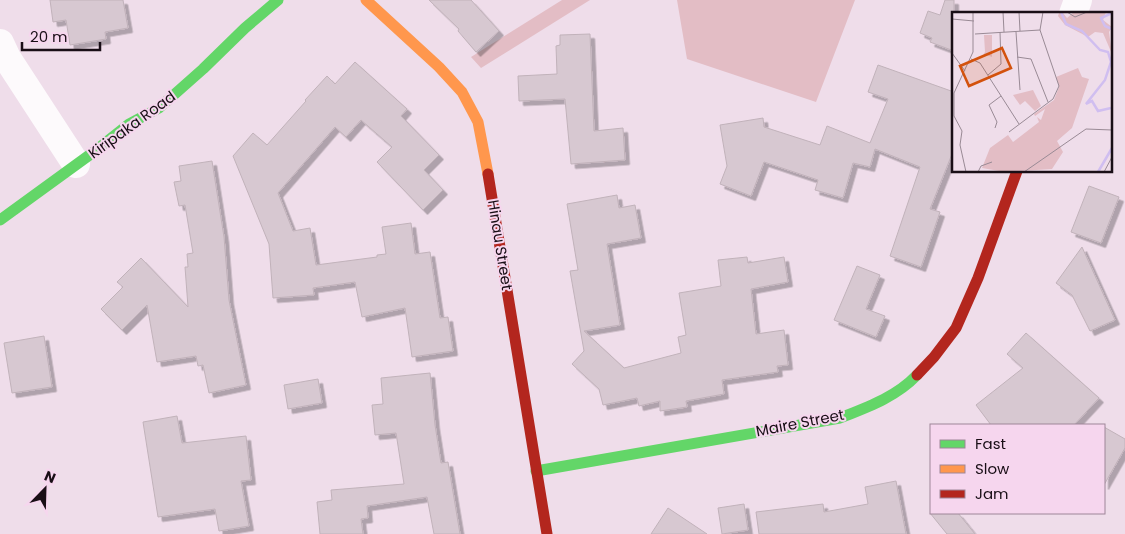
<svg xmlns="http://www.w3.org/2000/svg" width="1125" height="534" font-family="Poppins,sans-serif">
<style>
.green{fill:#e3bdc5}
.building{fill:#d7c8d1;stroke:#c1b2ba;filter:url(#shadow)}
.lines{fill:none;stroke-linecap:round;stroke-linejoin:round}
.street{stroke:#fdfafc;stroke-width:28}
.fast{stroke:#63d668;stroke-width:11}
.slow{stroke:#ff974d;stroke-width:11}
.jam{stroke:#b3261e;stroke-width:11}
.labels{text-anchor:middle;stroke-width:4;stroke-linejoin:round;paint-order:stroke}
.street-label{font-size:15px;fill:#190e16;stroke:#f6d6ee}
.inset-river{fill:none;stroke:#d0bef0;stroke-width:2.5}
.inset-road{fill:none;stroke:#998a95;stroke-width:1}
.view{fill:#d3520d;fill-opacity:0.15;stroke:#d3520d;stroke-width:2.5}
.inset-edge{fill:none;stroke:#190e16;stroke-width:2.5}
</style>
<defs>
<filter id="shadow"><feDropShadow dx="4.5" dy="4.5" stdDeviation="0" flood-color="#0004"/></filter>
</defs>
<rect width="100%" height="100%" fill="#efddea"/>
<path class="green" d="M562,0H590L481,68L471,57Z
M677,0H855L816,102L687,59Z"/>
<path class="building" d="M50,0H123L128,28L105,32L106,39L70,45L66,20L53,22Z
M429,0H471L499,31L476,52L458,31L459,29Z
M945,0H954V51L930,42L932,38L920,33L928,11L940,15Z
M590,34L594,131L623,128L625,160L571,164L565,99L519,101L518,76L557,74L556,46L560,45V35Z
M355,62L407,109L401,116L439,155L424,170L443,190L423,210L377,162L392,147L361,120L346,137L335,127L278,193L293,231L310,228L316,265L377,257V255L386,254L382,227L411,223L415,254L430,252L440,318L448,317L453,351L412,357L405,308L362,317L355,282L313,288L314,295L273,298L269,244L233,156L253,133L267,145L306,101L305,100L327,76L335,84Z
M878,65L954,92V149L930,209L940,212L921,267L890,256L920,167L875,149L870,167L853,163L843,198L815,190L818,180L764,162L751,196L720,184L727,166L720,125L763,118L764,127L820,145L827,126L870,143L888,99L868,92Z
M212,161L224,237L229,300L246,385L209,393L203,365L198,366L196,356L157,362L147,305L122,330L101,309L123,287L117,282L141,258L188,307L185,267H188L187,254L193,253L185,205L179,206L174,182L181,181L179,166Z
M1089,186L1119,197L1101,243L1071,232Z
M617,195L619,208L635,205L641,238L607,244L620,325L584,331L624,368L681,353L678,337L686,335L679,293L721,286L718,260L747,257L748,263L784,257L788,282L751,289L756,334L784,330L788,365L777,366L778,372L722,380L724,394L686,401L687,407L660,411V401L639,406L637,398L603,405L599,389L572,364L584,351L570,271L578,270L567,204Z
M1082,247L1115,320L1090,331L1072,295L1056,283Z
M857,266L880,275L866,309L885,316L876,337L834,320Z
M1026,333L1099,398L1074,425H991L976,405L1023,368L1007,354Z
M44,336L52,387L12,393L4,343Z
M430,373L435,425L441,463L448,462L460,534H434L427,497L367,506L368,518L361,519L363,534H320L317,502L332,500L331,490L404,484L396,433L375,435L372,405L383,404L381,378Z
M318,379L322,403L288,409L284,385Z
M177,416L182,443L246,436L251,480L241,481L249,526L219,531L215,509L158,517L143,422Z
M1104,427L1125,439V448L1104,485Z
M896,481L906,534H759L756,512L823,504L824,512L868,504L865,487Z
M744,504L748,530L722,534L718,508Z
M668,508L707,534H651Z
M930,513H958L975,534H947Z"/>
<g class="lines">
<path class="street" d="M1073,14L1078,0
M0,43L7,58L76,164"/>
<path class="fast" d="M0,220L95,151L129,124L159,108L203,69L245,28L278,0
M536,471L840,418C868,407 896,397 917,375"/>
<path class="slow" d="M366,0L439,67L462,92L478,122L488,174"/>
<path class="jam" d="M488,174L547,534
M917,375L934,357L956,328L978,278L1017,171"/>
</g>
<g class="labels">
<g class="street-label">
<text transform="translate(132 125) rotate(-36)" y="5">Kiripaka Road</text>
<text transform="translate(500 245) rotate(81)" y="5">Hinau Street</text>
<text transform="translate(800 423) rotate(-11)" y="5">Maire Street</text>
</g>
</g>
<g transform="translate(952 12)">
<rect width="160" height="160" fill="#efddea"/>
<path d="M122,0H154L151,8L160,15L157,20L160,42L151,21L143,20L136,25L113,13L106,4L107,1H111L115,6ZM32,23H40V45L32,42L27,49L33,40ZM126,56L130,65L137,67L120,116L105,129L111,140L100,157L53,160L30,156L38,136L56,123L61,130L87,110L85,105L89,108L93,97L83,104L82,102L102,88L107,75L104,65ZM81,78L89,94L83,99L73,89L68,93L61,83Z" fill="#e3bdc5"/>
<path class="inset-river" d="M109,0L114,12L130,19L148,38L156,40L159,50L153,68L134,92L140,89L146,99L159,96M160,1L149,6L153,14L160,17M146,160L160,136"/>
<path class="inset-road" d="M51,0L52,20M67,0L68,19M115,0L123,5L135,0M0,7L22,9M64,20L68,78M23,22L88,18M0,41L13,59M65,45L79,47L96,90M19,47L28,51L67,112M36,63L49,52L48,20M43,116L45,110L37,93L49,84M57,120L101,87L107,74L88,18L91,0M14,160L8,133L10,119L2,104V81L21,40V0M26,160L29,154L40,150M72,160L134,117L160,118M152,160L160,145"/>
<path class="view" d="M50,36L59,56L17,74L8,54Z"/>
<rect width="160" height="160" class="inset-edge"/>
</g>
<rect x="930" y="424" width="175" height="90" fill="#f6d6ee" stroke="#9e8698"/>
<rect x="940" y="440" width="25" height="8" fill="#63d668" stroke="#9e8698"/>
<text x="975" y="449" font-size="15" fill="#190e16">Fast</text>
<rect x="940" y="465" width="25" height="8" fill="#ff974d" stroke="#9e8698"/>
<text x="975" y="474" font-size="15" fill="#190e16">Slow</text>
<rect x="940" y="490" width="25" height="8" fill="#b3261e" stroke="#9e8698"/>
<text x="975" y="499" font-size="15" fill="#190e16">Jam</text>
<g transform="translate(45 489) rotate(23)" stroke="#f6d6ee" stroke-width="4" paint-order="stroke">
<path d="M0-4L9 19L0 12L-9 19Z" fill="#190e16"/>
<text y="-8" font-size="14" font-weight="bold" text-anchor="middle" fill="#190e16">N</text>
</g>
<path d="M22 42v8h78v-8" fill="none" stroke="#190e16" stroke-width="2.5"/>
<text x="30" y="42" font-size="15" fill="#190e16" stroke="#f6d6ee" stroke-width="4" paint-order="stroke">20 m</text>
</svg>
